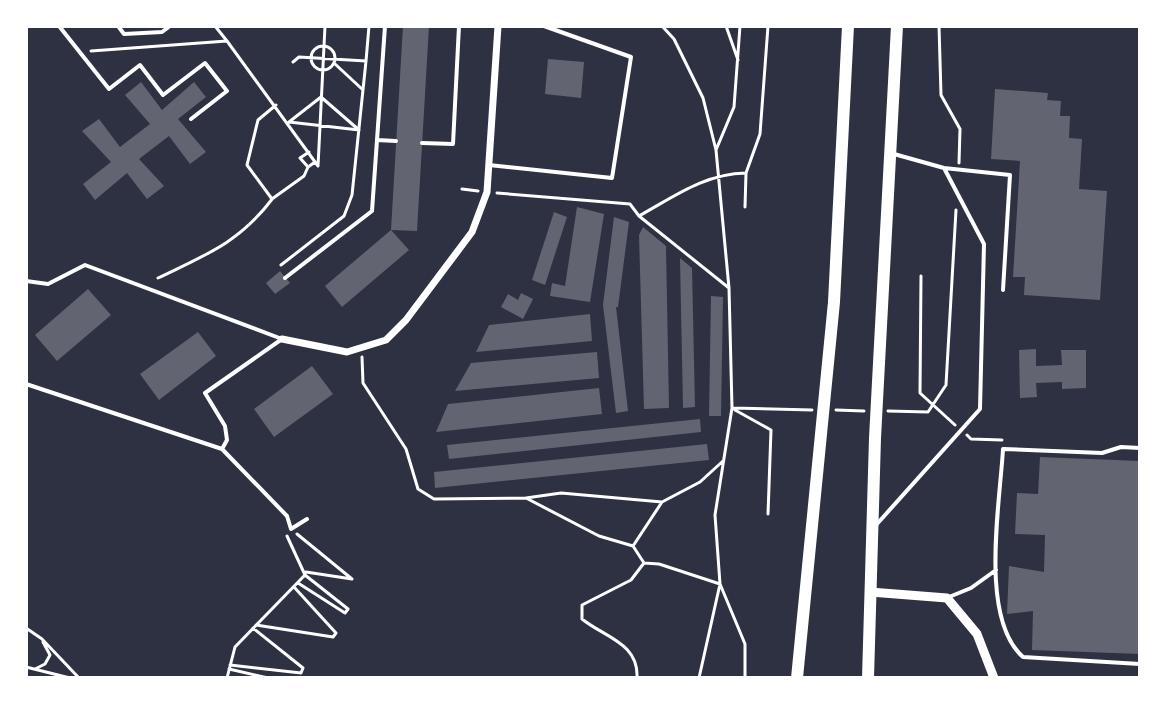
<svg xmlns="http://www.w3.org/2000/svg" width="1166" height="704" font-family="'Roboto Serif',serif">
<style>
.building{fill:#626471}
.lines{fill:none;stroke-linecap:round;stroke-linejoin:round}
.path{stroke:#fff;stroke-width:3}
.service{stroke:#fff;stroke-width:4}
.minor{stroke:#fff;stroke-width:7}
.tertiary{stroke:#fff;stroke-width:9}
.trunk{stroke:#fff;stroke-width:12}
</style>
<rect width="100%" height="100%" fill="#2d3142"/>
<path class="building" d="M403,26H429L417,231L391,230Z
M548,59L584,62L581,98L545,94Z
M141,82L162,110L194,82L206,97L178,119L206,152L190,164L169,136L139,159L164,186L147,199L127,173L95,200L83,184L111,162L82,131L99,119L120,147L150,124L125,95Z
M995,89L1048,93L1047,100L1061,101L1060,116H1070L1069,138L1082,139L1079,189L1107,191L1100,300L1024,295L1025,277H1013L1020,161L991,159Z
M577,207L604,214L590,302L550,296L552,283L565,286Z
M554,212L567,217L545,285L532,280Z
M614,217L629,222L618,307H616L628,411L616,413L603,305Z
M643,227L666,246L669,408L644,409L639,235Z
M391,230L409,250L342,307L325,286Z
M680,258L692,268L695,407L683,408Z
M280,271L290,283L275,294L266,283Z
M88,289L111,315L57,361L35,335Z
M521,293L533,299L523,319L501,307L508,294L518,300Z
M711,296L723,297L721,416H709Z
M590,314L592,341L476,352L489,325Z
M198,332L216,356L159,400L140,374Z
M1036,349V366L1062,365L1061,350H1086V388L1062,389V382L1036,383L1037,397L1020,398L1019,350Z
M597,352L599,378L455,391L471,363Z
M312,366L333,394L274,437L254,409Z
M599,388L602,414L436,432L448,404Z
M700,419L701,432L449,459L447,445Z
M707,444L709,460L435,488L434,472Z
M1040,457L1140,461V654L1032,650L1033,611L1007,614L1009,566L1044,572L1045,535L1015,534L1017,493L1038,494Z"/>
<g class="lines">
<path class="path" d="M215,26L227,41
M662,26L674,39L703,98L716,150L729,288L732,408L715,515L720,584L699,678
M726,26L738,60
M939,26L941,95L960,129L959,163
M311 58a12 12 0 1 1 24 0a12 12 0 1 1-24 0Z
M91,51L227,41L318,166L325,26
M366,61L369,26
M334,63L363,90
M321,97L359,130L289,122Z
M276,105L258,120L247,165L272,199L304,176L308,167
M716,150L734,107L740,26
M309,152L300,158L308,167L315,162
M746,173L760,134L768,26
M462,189L478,191
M497,193L630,204L639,216L729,288
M639,216C675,196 704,174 746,173L745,207
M281,265L344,216L352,195L366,61L299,57L293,62
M921,276L920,393L955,425
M158,278C206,255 240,242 273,198
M362,357L363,383L406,449L418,489L434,499L526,498L599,536L633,546L644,563L631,580L582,605V619C604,637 639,643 637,678
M732,408L812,410
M735,410L771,430L768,514
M836,410L864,411
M888,411L928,412L946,385L956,210
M967,435L971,439L1002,440
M526,498L561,493L662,502
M297,534L352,579L306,572
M633,546L662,502L700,482L723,461
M644,563L659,564L720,584L745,644V678
M298,583L345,613L348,609L305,575
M256,625L333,637L336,633L294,587
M26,628L42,639L79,678
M230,665L301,673L303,668L253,628
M26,667L70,678
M35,669L45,664L50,655L43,642
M229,669L268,678
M227,678L235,647L305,575L287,536"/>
<path class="service" d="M59,26L109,89L140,65L163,95L205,63L227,91L191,119
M118,26L124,34L162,32L170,26
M377,140L385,26
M422,143L453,144L459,26
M894,154L944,168L1010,175L1003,290
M489,165L612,178L631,57L544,26
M285,278L372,211L377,140L396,141
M26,281L48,284L85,265L282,339
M282,339L205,393L225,426L227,440L222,449L287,516L291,529L307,519
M26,384L222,449
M1140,448L1121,447L1102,453L1003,449C1000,504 979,618 1023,657L1140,664
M877,524L980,409L984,244L944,168
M949,597L971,588L996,570"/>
<path class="minor" d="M282,339L347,352L386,340L406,320L472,232L487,192L498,26"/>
<path class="tertiary" d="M870,592L947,598L977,634L994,678"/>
<path class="trunk" d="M797,678L834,302L848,26
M868,678L875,438L897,26"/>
</g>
<rect width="1166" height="704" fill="none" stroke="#ffffff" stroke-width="56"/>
</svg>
